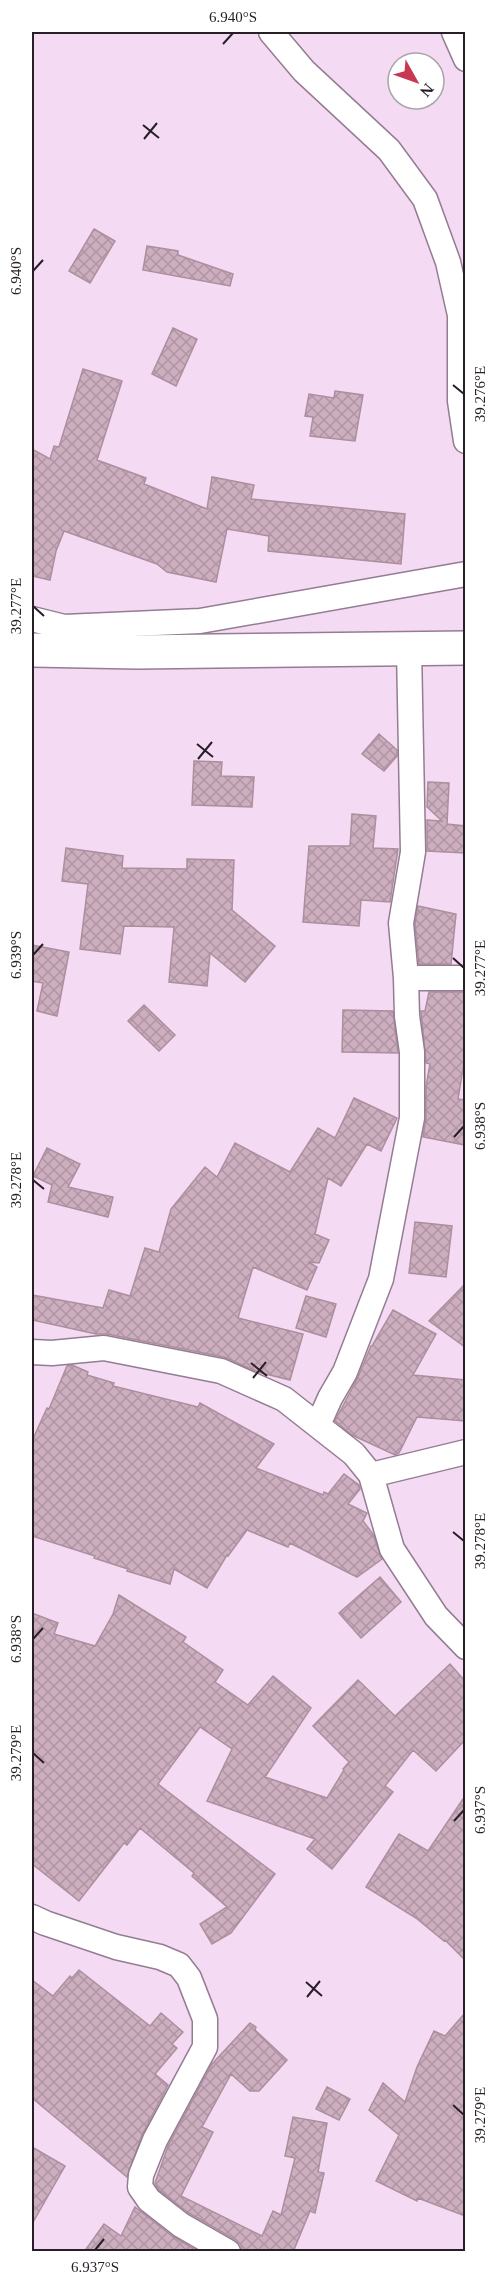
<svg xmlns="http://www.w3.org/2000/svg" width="497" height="2283" font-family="Georgia,serif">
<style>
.building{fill:url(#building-cross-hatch);stroke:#ac8e9e;stroke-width:1.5}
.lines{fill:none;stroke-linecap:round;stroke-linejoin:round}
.street-casing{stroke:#947c92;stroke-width:27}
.highway-casing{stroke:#947c92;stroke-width:36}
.street{stroke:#fff;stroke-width:24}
.highway{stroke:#fff;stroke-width:33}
.ticks{fill:none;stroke:#271e27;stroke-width:2}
.neatline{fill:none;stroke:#271e27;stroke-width:2}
.ticks-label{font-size:15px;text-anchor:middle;fill:#271e27}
</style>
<defs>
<pattern id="building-cross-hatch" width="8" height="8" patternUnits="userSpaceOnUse" patternTransform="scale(1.5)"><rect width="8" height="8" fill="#ccaebe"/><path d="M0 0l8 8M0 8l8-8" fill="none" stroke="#af95a3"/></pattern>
</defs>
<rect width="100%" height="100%" fill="#f4dbf3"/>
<path class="building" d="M94,229L115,241L90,283L69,271Z
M147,246L178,251V255L233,274L230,286L143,270Z
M173,328L197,339L176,386L152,374Z
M83,369L122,381L97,460L146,478L144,484L207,509L212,477L254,485L251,499L405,514L401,564L268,551L269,536L227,529L216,582L167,572L157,564L64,531L56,551L50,580L32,576V449L50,459L54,446L59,447Z
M335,391L363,395L355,441L310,436L313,417L305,416L309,394L334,398Z
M379,734L397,750V756L384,771L362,754Z
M194,761L222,762L221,776L254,777L252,807L192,805Z
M428,782L449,783L447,824L465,826V853L427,851V820L442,821L427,807Z
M352,814L376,816L373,848L398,849L390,902L361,900L359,926L303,922L309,846H350Z
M66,848L123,856L122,868L187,869V859L234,860L232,910L275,946L245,982L210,953L207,986L169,982L174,927L124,926L120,954L80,949L88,884L62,881Z
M418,906L456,914L451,964H419L415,924Z
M32,945L69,952L57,1016L37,1011L43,983L32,981Z
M429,992H465V1057L458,1099L465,1100V1145L423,1137L426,1118V1086L430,1064L426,1063L421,1011H425Z
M144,1005L175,1035L159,1051L128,1021Z
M343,1010L393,1011L398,1053L342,1052Z
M354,1098L397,1118L381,1151L367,1144L341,1186L328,1178L315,1234L329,1240L319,1263L308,1262L317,1267L307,1290L253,1267L238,1318L303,1334L290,1380L258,1372L224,1357L107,1334H96L32,1320V1295L103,1308L109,1290L130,1296L145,1248L159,1252L171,1209L205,1167L217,1177L235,1143L290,1172L318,1128L335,1138Z
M47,1148L80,1164L68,1187L113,1197L108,1217L48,1202L52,1185L33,1176Z
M415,1222L452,1226L446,1277L409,1273Z
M465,1284V1347L429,1321Z
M306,1296L336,1304L326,1337L296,1328Z
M393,1310L436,1334L413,1375L465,1380V1421L417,1417L399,1453L395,1455L352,1435L335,1421L358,1377L371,1346H372Z
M72,1365L88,1372L87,1375L114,1383L113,1386L198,1407L200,1403L274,1444L256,1468L323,1495L324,1492L328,1494L344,1474L359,1485L360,1489L348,1504L367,1513L363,1521L373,1534L382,1559L357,1577L290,1543L288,1547L247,1530L228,1556L227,1555L207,1588L174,1569L170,1584L127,1571L128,1569L94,1558L95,1556L32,1536V1441L47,1408L49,1409L67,1366Z
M380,1577L401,1602L361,1638L339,1613Z
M119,1595L186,1637L183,1642L223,1670L215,1682L248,1705L273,1676L311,1708L265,1777L327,1798L344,1770L343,1769L349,1762L313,1726L358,1680L395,1716L450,1664L465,1681V1740L436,1771L413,1750L385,1786L393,1792L332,1869L307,1849L315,1839L207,1801L232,1749L200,1727L158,1784L275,1874L231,1933L212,1944L200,1924L227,1907L192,1876L194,1873L140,1828L127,1845L124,1843L79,1901L32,1864V1613L58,1623L54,1634L95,1646L113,1614Z
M465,1796V1960L445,1940L444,1941L416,1918L366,1887L399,1834L428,1851Z
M79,1970L150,2026L161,2013L183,2032L172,2044L177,2048L155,2074L168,2085L142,2135L127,2177L32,2098V1980L53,1996L70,1976L72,1978Z
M465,2013V2216L418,2198L417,2201L376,2181L399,2135L369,2110L383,2083L405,2102L417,2067L434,2031L445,2036Z
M250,2023L256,2027L255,2030L287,2060L259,2091H250L231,2074L202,2127L213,2132L181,2196L262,2236L273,2211L281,2215L295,2158L285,2156L293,2117L327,2123L318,2172L324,2173L315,2213L310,2211L293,2252H242L241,2245L236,2240L189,2213L159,2190L155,2183L168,2146L212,2064Z
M327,2087L350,2099L339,2120L316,2109Z
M32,2147L65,2166L32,2224Z
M135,2207L172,2236L199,2252H84L104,2224L121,2236Z"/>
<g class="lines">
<defs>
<path id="street" d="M271,32L304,71L389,150L425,199L448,262L460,315V401L466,441
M454,32L466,59
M32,619L64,627L200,621L466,574
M406,978H466
M32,1352L52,1353L104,1348L221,1371L284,1399L354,1454L371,1475L466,1452
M318,1425L330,1398L345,1372L381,1279L412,1118V1052L407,1016L406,978L401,923L413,852L409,649
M371,1475L392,1549L436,1616L466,1647
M32,1917L45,1923L116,1947L160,1957L179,1965L189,1978L205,2019V2047L155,2140L141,2175L140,2187L149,2200L181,2225L228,2252"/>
<path id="highway" d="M32,650L138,652L466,648"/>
</defs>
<use href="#street" class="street-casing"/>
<use href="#highway" class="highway-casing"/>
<use href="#street" class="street"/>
<use href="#highway" class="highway"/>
</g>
<path class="ticks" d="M223,44L233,33M143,125L159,138M144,139L157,123M33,271L43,260M453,385L464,394M33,606L44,616M197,744L213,757M198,759L212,742M33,955L43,944M453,958L464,968M454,1137L464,1126M33,1180L44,1189M251,1363L267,1376M253,1378L266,1362M453,1532L464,1541M33,1639L43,1628M33,1753L44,1763M454,1821L464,1810M306,1982L322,1996M307,1997L320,1981M453,2105L464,2115M95,2250L104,2239"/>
<rect width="497" height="2283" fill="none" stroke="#ffffff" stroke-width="66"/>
<g transform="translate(416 81) rotate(130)"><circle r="28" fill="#ffffff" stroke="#a9a5a9" stroke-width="1.5"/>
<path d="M0-4.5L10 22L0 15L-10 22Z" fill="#c83850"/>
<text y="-9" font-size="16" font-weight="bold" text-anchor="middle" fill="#271e27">N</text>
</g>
<rect x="33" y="33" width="431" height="2217" class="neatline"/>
<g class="ticks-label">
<text x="233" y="22">6.940°S</text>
<text transform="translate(16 271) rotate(-90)" y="5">6.940°S</text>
<text transform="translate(480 394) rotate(-90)" y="5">39.276°E</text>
<text transform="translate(16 606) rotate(-90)" y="5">39.277°E</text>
<text transform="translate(16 955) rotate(-90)" y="5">6.939°S</text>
<text transform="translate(480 968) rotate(-90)" y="5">39.277°E</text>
<text transform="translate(480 1126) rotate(-90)" y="5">6.938°S</text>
<text transform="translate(16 1180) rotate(-90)" y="5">39.278°E</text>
<text transform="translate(480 1541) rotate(-90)" y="5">39.278°E</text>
<text transform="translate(16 1639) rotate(-90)" y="5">6.938°S</text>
<text transform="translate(16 1753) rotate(-90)" y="5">39.279°E</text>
<text transform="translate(480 1810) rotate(-90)" y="5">6.937°S</text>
<text transform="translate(480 2115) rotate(-90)" y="5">39.279°E</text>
<text x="95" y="2272">6.937°S</text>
</g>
</svg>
